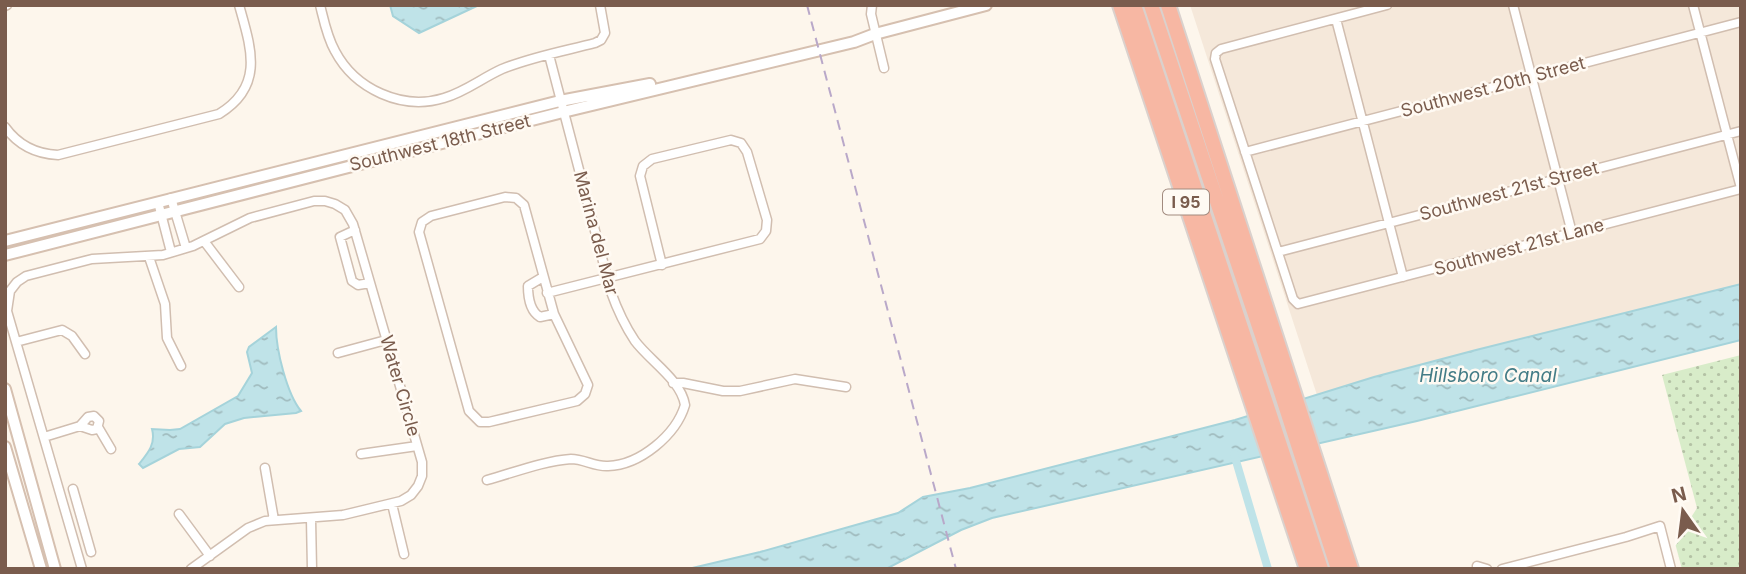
<svg xmlns="http://www.w3.org/2000/svg" width="1746" height="574" font-family="Inter,sans-serif">
<style>
.residential{fill:#f5e8da}
.green{fill:url(#green-dots)}
.water{fill:url(#water-ripples);stroke:#a5d3da;stroke-width:2}
.lines{fill:none;stroke-linecap:round;stroke-linejoin:round}
.canal{stroke:#bfe3e8;stroke-width:8}
.street-casing{stroke:#d1beb0;stroke-width:11}
.secondary-casing{stroke:#d6c0b0;stroke-width:14}
.highway-casing{stroke:#dad1cd;stroke-width:18}
.street{stroke:#fff;stroke-width:8}
.secondary{stroke:#fff;stroke-width:10}
.highway{stroke:#f7b7a3;stroke-width:14}
.rail{stroke:#b9a8c9;stroke-width:2;stroke-dasharray:10 7;stroke-linecap:butt}
.labels{text-anchor:middle;stroke-width:5;stroke-linejoin:round;paint-order:stroke}
.shield{fill:#fffaf3;stroke:#a28b7f;stroke-width:2}
.shield-label{font-size:16px;font-weight:bold;fill:#7a5c4d}
.street-label{font-size:18px;fill:#7a5c4d;stroke:#fffaf3}
.water-label{font-size:19px;font-style:italic;fill:#437c86;stroke:#fffaf3}
</style>
<defs>
<pattern id="green-dots" width="8" height="8" patternUnits="userSpaceOnUse" patternTransform="scale(1.75)"><rect width="8" height="8" fill="#d8ecc9"/><path d="M2 2h.1M6 6h.1" fill="none" stroke="#b4c2a5" stroke-width="1.8" stroke-linecap="round"/></pattern>
<pattern id="water-ripples" width="26" height="14" patternUnits="userSpaceOnUse" patternTransform="scale(1.75)"><rect width="26" height="14" fill="#bfe3e8"/><path d="M2 4q2-2 4 0t4 0M15 11q2-2 4 0t4 0" fill="none" stroke="#a0bbbe"/></pattern>
</defs>
<rect width="100%" height="100%" fill="#fdf6ec"/>
<path class="residential" d="M1190,5H1741V284L1476,350L1317,395Z"/>
<path class="green" d="M1741,355V569H1682L1675,543L1697,508L1662,375Z"/>
<path class="water" d="M390,5H479L419,33L393,16Z
M1741,284V340L1417,421L992,518L961,530L886,569H688L760,552L898,513L923,497L970,488L1235,420L1374,377L1476,350Z
M276,327C276,350 287,394 301,411L296,413L244,418L225,424L200,447L179,449L143,468L139,464C148,453 156,444 152,429L170,430L180,429L238,396L252,373L247,352L249,347Z"/>
<g class="lines">
<path class="canal" d="M1234,454L1268,569"/>
<defs>
<path id="street" d="M320,5C324,21 327,37 335,51C355,89 402,111 444,98C465,92 482,78 502,69C531,57 564,51 595,43L601,40L605,33L600,5
M872,5L871,14L884,68
M1387,5L1221,49L1216,53L1215,59L1293,299L1298,304L1741,189
M1513,5L1572,233
M1693,5L1741,188
M5,6L7,5
M1336,19L1403,277
M5,127C18,145 36,154 58,155L219,114C265,86 251,48 239,5
M1245,152L1741,22
M505,197L516,198L524,205L554,314L588,385L585,394L577,401L489,422H480L469,411L419,232L422,222L431,216Z
M171,198L186,248
M158,202L171,252
M355,230L340,237L352,281L358,285L370,283
M204,241L239,287
M1278,252L1741,131
M149,257L165,304L167,338L181,366
M543,277L528,286C528,297 530,311 540,317L554,314
M547,293L760,239L766,231L767,220L747,152L741,143L731,140L652,159L643,166L640,176L662,265
M16,342L62,330L72,336L85,354
M338,353L386,340
M673,383H683L723,391H740L795,379L846,387
M94,416L99,421L97,429L92,430L80,426L88,417Z
M98,427L111,449
M44,437L80,426
M361,454L417,446
M265,468L274,520
M487,480C513,473 543,461 571,459C584,459 595,467 608,466C640,465 676,435 685,405C681,380 650,361 635,341C625,326 617,309 611,292L549,55
M73,489L91,552
M392,504L404,554
M179,514L210,556
M311,519L312,569
M1477,566L1487,569
M82,569L7,311L10,291L17,282L26,276L92,259L163,255L193,246L250,218L314,201H325L335,204L345,210L353,224L422,462V476L418,486L411,495L401,501L343,515L265,521L248,528L191,569
M1502,569L1626,537L1660,526L1671,569"/>
<path id="secondary" d="M5,241L560,101L650,84
M5,255L563,112L854,42L875,34L986,5
M5,389L55,569
M5,447L41,569"/>
<path id="highway" d="M1120,5L1307,569
M1134,5L1321,569
M1151,5L1281,392L1338,569
M1168,5L1351,569"/>
</defs>
<use href="#street" class="street-casing"/>
<use href="#secondary" class="secondary-casing"/>
<use href="#highway" class="highway-casing"/>
<use href="#street" class="street"/>
<use href="#secondary" class="secondary"/>
<use href="#highway" class="highway"/>
<path class="rail" d="M807,5L956,569"/>
</g>
<g class="labels">
<rect class="shield" x="1163" y="189.5" width="46" height="25" rx="5"/>
<g class="shield-label">
<text x="1186" y="208">I 95</text>
</g>
<g class="street-label">
<text transform="translate(1493 87) rotate(-15)" y="6">Southwest 20th Street</text>
<text transform="translate(440 143) rotate(-14)" y="6">Southwest 18th Street</text>
<text transform="translate(1509 191) rotate(-15)" y="6">Southwest 21st Street</text>
<text transform="translate(596 233) rotate(75)" y="6">Marina del Mar</text>
<text transform="translate(1519 247) rotate(-15)" y="6">Southwest 21st Lane</text>
<text transform="translate(400 386) rotate(74)" y="6">Water Circle</text>
</g>
<g class="water-label">
<text x="1488" y="382">Hillsboro Canal</text>
</g>
</g>
<rect width="1746" height="574" fill="none" stroke="#7a5c4d" stroke-width="14"/>
<g transform="translate(1683 511) rotate(346)" stroke="#fffaf3" stroke-width="5" paint-order="stroke">
<path d="M0-5L12 26L0 18L-12 26Z" fill="#7a5c4d"/>
<text y="-10" font-size="19" font-weight="bold" text-anchor="middle" fill="#7a5c4d">N</text>
</g>
</svg>
